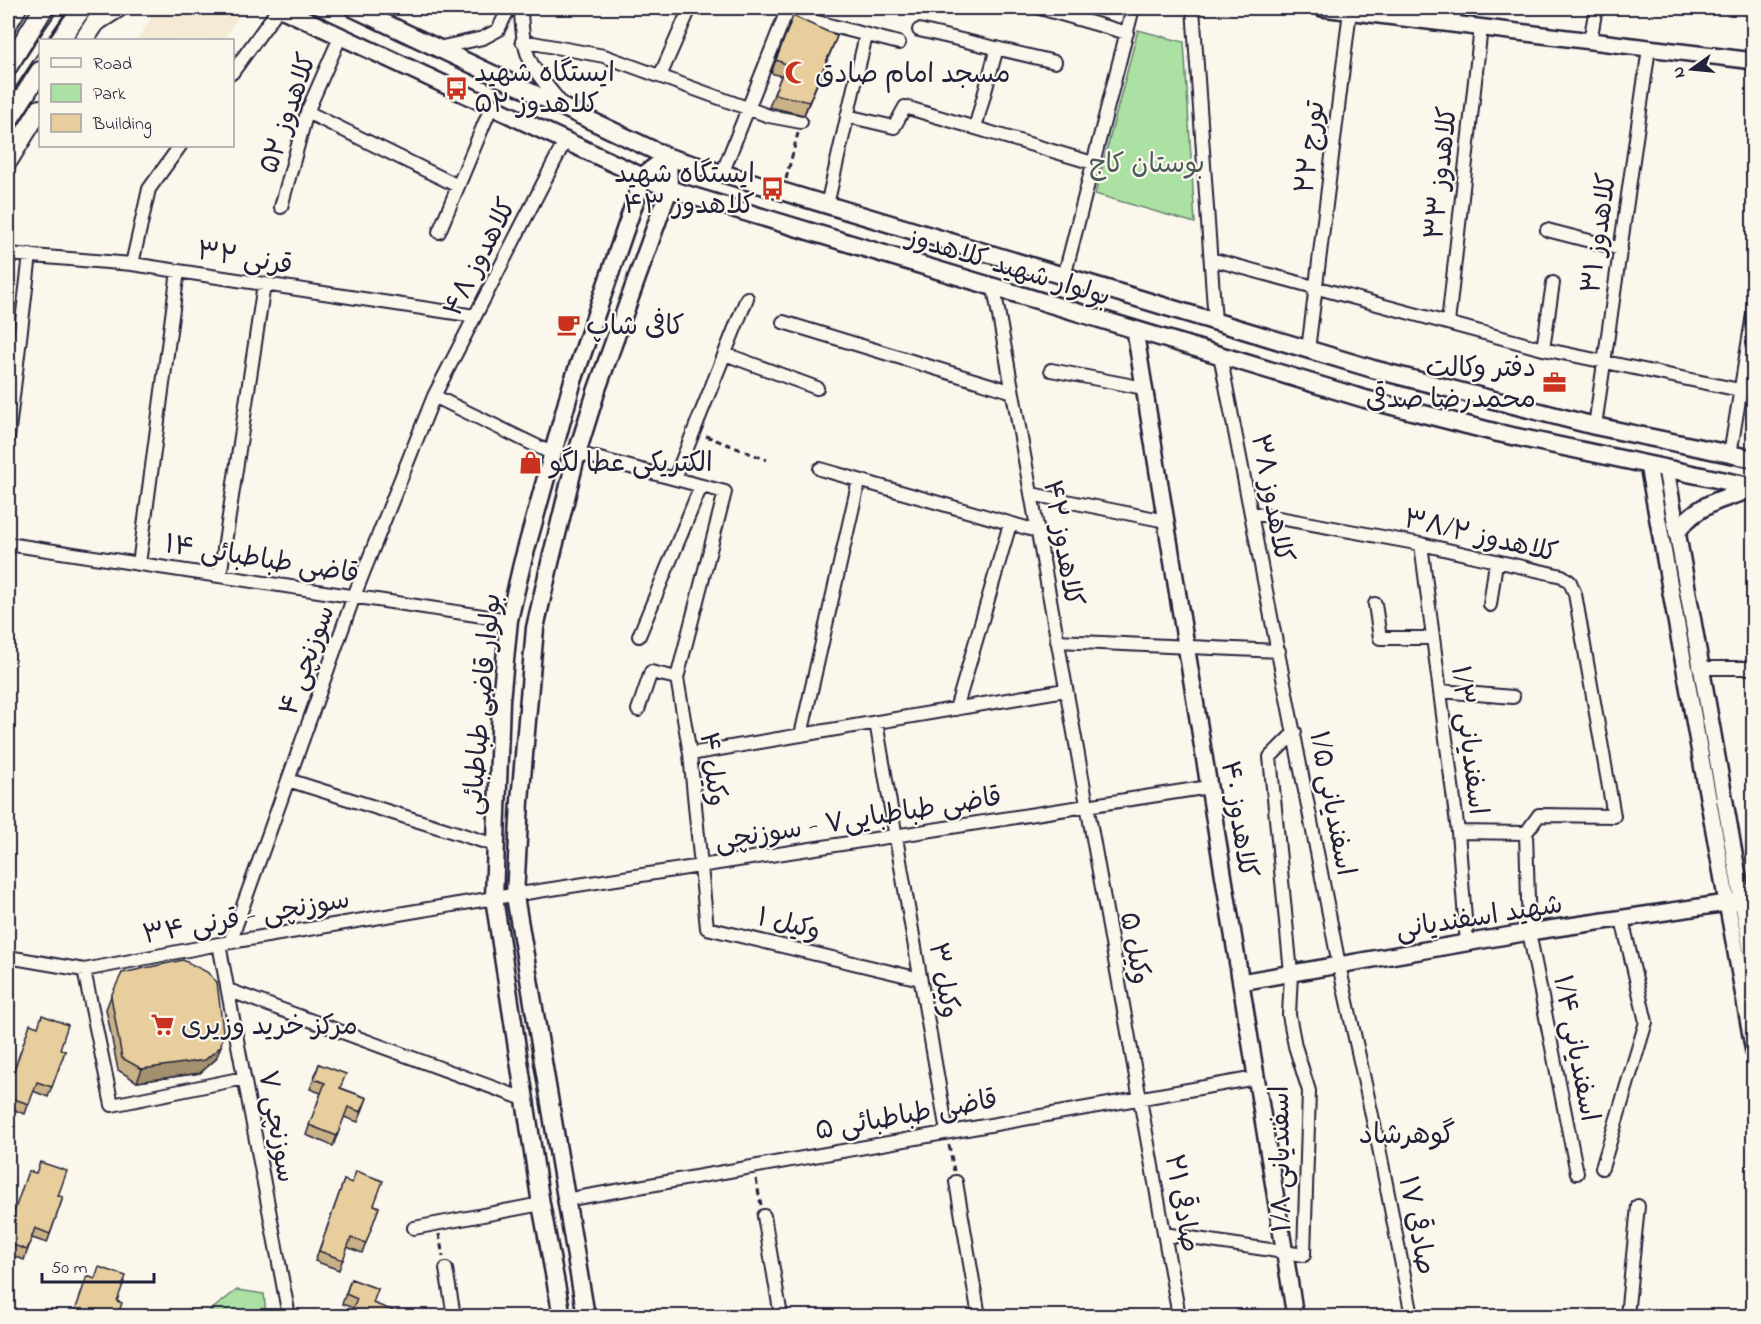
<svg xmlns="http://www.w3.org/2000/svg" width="1761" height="1324" font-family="'Indie Flower','Playpen Sans Arabic',sans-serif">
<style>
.built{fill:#f5ebd4}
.green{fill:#abe1a3;stroke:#66826f;stroke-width:1.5}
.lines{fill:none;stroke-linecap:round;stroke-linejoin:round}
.service-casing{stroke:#22223b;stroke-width:10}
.minor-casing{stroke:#22223b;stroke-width:16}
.tertiary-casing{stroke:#22223b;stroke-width:20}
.secondary-casing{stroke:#22223b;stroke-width:21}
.primary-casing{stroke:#22223b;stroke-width:22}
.path{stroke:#22223b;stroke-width:3;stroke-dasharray:6 4.5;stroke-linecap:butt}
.service{stroke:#fbf7ec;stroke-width:6}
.minor{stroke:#fbf7ec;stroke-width:12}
.tertiary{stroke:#fbf7ec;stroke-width:15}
.secondary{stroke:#fbf7ec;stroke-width:16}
.primary{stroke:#fbf7ec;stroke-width:18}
.wall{fill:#c8b187;stroke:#22223b;stroke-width:1.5}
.shaded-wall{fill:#a2906e;stroke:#22223b;stroke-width:1.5}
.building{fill:#e8ce9d;stroke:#22223b;stroke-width:1.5}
.labels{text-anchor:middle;stroke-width:4.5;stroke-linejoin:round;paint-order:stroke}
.poi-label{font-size:27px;fill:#22223b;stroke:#fbf7ec;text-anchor:start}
.street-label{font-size:27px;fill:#22223b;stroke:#fbf7ec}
.park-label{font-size:27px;fill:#4b5b5a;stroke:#fbf7ec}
.neighbourhood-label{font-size:28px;fill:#22223b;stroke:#fbf7ec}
</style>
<rect width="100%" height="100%" fill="#fbf7ec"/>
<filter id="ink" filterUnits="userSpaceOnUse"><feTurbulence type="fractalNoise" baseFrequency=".0167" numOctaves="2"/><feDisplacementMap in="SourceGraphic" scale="12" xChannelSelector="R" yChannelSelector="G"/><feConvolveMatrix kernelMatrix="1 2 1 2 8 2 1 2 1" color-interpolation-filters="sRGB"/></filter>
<g filter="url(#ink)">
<path class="built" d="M158,8H226L241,14L223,40H137Z"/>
<path class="green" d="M1138,30L1184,42L1195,223L1095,194Z
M237,1290L264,1294L266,1316H203Z"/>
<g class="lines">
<defs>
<path id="service" d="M42,40L64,8
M8,92L40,43"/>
<path id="minor" d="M521,8C522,58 531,67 562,104
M1040,8L1127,33
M1193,8L1215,322
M786,14L899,43
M1451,23L1457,8
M919,30L1055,62
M522,41L604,56L769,116L801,122
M1590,41L1596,8
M438,48L483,38L498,30L509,8
M232,73L279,8
M660,76L690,8
M307,112L458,186
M847,116L894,127L905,107L1093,163
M975,128L997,48
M722,174L788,8
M827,205L866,35
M281,207L307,112L341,35
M1547,230L1621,249
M439,232L492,105
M8,254L132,264L475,316
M1211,259L1543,349L1754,393
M132,264L149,189L180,146
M1064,277L1133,8
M994,288L1179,1316
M783,322L1010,391
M1448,323L1481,27
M1543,349L1553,283
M1308,350L1350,11
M725,354L817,388
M1220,355L1339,965L1378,1143L1412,1316
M1051,370L1144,388
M434,396L553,454
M1595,426L1649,48
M8,438L30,255
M577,453L725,492L677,678L690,754L707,928L920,979
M1730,455L1754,308
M820,469L1037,531
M675,478L747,298
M1031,494L1166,521
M1252,513L1421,544L1562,576L1570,582L1575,594L1614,816L1539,815L1526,833
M8,544L509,620
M1421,544L1458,832L1467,943
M139,564L178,271
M220,576L264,284
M1375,604L1380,638H1433
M1490,605L1496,562
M639,636L701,486
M1057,641L1279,651
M1699,668H1754
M1440,691L1513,697
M956,709L1010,524
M638,710L651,672L677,678
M876,722L947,1132
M801,735L859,480
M690,754L1065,690
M288,780L495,845
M1458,832L1526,833
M1526,833L1529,932L1577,1173
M230,942L354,596L434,396L566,139
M219,944L289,1316
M8,957L84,970L219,944L494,898L1209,787
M84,970L112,1105L244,1078
M228,990L524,1099
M1602,1168L1646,1022L1622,919
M956,1182L979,1316
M565,1200L1256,1078
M764,1216L781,1316
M414,1228L541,1204
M1164,1234L1304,1255L1309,1091L1295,1046L1289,1015L1291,973L1270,757L1295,732
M446,1269L454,1316
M1627,1316L1638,1206"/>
<path id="tertiary" d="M1322,8L1754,61
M1135,331L1295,1316
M1648,465L1754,1052
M1666,469L1754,966
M1241,982L1529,932L1754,899"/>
<path id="secondary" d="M280,8L669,189L1365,399L1498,433L1754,487
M353,8L668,157L1373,369L1595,426L1754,459
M1677,532C1694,506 1724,497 1754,489
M562,1316L541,1204L494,898L501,700L509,620L522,564L572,384L644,175L668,157
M586,1316L515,896L520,801L535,628L549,567L577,453L597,389L669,189L668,157"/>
<path id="primary" d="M8,23L17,8
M60,40L82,8
M84,40L96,22L118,8
M8,66L44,8
M8,121L40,71
M8,161L40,109"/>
</defs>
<use href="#service" class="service-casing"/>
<use href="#minor" class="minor-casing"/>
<use href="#tertiary" class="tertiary-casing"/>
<use href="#secondary" class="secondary-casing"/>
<use href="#primary" class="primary-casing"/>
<path class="path" d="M786,179L798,133
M706,436L767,460
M949,1145L954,1171
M756,1179L761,1205
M439,1234L443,1257"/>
<use href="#service" class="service"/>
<use href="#minor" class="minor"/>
<use href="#tertiary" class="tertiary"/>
<use href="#secondary" class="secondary"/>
<use href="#primary" class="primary"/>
</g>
<path class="wall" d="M837,36L804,115L769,107L781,76L771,73L776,60Z
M111,996L216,1059L200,1073L137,1082L118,1070L106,1009Z
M38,1027L60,1049L65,1051L48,1097L33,1091L25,1114L8,1108V1087Z
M319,1064L341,1088L367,1098L358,1122L344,1117L333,1146L306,1135L321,1093L310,1089Z
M344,1180L374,1205L379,1207L362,1253L347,1247L339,1270L315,1261Z
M58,1196L63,1197L47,1243L32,1238L24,1260L8,1254V1230Z
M351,1279L378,1289L353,1308L342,1304Z"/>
<path class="shaded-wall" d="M837,36L832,49L804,115L809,102Z
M221,1046L216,1059L200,1073L137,1082L142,1069Z"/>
<path class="building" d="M793,16L837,36L809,102L774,94L786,64L776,60Z
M183,960L207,972L217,982L223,1031L221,1046L205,1060L142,1069L122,1058L111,996L122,973Z
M42,1015L68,1025L60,1049L65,1051L52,1087L37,1082L29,1104L8,1097V1088L30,1024L38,1027Z
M319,1064L346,1074L340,1088L367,1098L361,1112L348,1107L337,1136L309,1125L325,1083L314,1079Z
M40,1162L67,1171L58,1196L63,1197L50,1234L35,1228L27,1250L8,1243V1230L28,1171L36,1173Z
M356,1171L383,1181L374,1205L379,1207L366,1243L351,1238L343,1260L319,1251L344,1180L352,1183Z
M99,1267L126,1276L117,1301L122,1303L117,1317H73L87,1276L95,1279Z
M351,1279L378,1289L373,1303L399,1313L397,1317H350L357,1299L346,1294Z"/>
</g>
<defs>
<symbol id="mosque-bare" viewBox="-9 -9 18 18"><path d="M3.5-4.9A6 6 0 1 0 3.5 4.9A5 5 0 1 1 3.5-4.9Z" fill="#c8321e" stroke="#fbf7ec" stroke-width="2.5" paint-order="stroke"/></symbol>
<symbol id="bus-bare" viewBox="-9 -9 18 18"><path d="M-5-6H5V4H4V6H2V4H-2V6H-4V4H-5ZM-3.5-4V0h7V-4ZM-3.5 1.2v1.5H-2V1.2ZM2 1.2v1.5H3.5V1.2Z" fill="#c8321e" stroke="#fbf7ec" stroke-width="2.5" paint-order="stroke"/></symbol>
<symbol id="cafe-bare" viewBox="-9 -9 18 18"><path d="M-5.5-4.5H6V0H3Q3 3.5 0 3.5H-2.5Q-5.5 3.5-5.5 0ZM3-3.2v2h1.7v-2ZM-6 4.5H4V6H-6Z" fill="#c8321e" stroke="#fbf7ec" stroke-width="2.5" paint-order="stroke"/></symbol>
<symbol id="office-bare" viewBox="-9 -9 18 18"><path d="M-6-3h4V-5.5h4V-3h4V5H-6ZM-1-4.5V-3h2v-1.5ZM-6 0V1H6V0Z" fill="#c8321e" stroke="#fbf7ec" stroke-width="2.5" paint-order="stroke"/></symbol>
<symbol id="shop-bare" viewBox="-9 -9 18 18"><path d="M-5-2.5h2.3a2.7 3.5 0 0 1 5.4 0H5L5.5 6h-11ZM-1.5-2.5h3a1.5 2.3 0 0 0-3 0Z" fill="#c8321e" stroke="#fbf7ec" stroke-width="2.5" paint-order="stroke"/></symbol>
<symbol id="supermarket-bare" viewBox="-9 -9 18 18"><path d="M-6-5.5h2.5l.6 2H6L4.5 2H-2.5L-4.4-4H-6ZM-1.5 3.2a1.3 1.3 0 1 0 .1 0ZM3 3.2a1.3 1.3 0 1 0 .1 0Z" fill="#c8321e" stroke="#fbf7ec" stroke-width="2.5" paint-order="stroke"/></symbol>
</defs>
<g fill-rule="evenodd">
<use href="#mosque-bare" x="780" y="56" width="33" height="33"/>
<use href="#bus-bare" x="440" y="72" width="33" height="33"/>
<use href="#bus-bare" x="756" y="172" width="33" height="33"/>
<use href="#cafe-bare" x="552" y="308" width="33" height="33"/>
<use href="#office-bare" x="1538" y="366" width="33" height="33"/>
<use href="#shop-bare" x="514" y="446" width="33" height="33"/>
<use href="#supermarket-bare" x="146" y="1008" width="33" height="33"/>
</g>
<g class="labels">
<g class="poi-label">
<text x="474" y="81">ایستگاه شهید<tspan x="474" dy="31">کلاهدوز ۵۲</tspan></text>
<text x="815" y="82">مسجد امام صادق</text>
<text x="755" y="182" text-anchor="end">ایستگاه شهید<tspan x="755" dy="31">کلاهدوز ۴۳</tspan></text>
<text x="586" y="334">کافی شاپ</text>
<text x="1536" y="376" text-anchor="end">دفتر وکالت<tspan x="1536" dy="31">محمدرضا صدقی</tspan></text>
<text x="549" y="471">الکتریکی عطا لگو</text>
<text x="181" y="1034">مرکز خرید وزیری</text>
</g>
<g class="street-label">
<text transform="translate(287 113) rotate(-71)" y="9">کلاهدوز ۵۲</text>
<text transform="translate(1309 147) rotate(-83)" y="9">تورج ۲۲</text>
<text transform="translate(1440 173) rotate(-84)" y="9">کلاهدوز ۳۳</text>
<text transform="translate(1598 233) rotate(-82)" y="9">کلاهدوز ۳۱</text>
<text transform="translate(245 257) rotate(9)" y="9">قرنی ۳۲</text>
<text transform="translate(479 257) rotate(-63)" y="9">کلاهدوز ۴۸</text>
<text transform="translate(1009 266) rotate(17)" y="9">بولوار شهید کلاهدوز</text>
<text transform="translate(1273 498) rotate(79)" y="9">کلاهدوز ۳۸</text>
<text transform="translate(1481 535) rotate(13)" y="9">کلاهدوز ۳۸/۲</text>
<text transform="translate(1064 543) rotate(80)" y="9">کلاهدوز ۴۲</text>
<text transform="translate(262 558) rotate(9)" y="9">قاضی طباطبائی ۱۴</text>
<text transform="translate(306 660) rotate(-70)" y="9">سوزنچی ۴</text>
<text transform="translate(481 704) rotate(-85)" y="9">بولوار قاضی طباطبائی</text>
<text transform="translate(1470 740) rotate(83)" y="9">اسفندیانی ۱/۳</text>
<text transform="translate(714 769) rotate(83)" y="9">وکيل ۴</text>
<text transform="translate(1333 803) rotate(79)" y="9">اسفندیانی ۱/۵</text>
<text transform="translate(858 818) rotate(-9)" y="9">قاضی طباطبایی۷ - سوزنچی</text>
<text transform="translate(1240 819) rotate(81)" y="9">کلاهدوز ۴۰</text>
<text transform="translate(246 916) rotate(-10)" y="9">سوزنچی - قرنی ۳۴</text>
<text transform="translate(1479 916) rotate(-9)" y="9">شهید اسفندیانی</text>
<text transform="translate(789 923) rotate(14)" y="9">وکيل ۱</text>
<text transform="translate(1136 948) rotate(80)" y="9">وکيل ۵</text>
<text transform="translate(945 980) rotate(80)" y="9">وکيل ۳</text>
<text transform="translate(1577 1048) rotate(79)" y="9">اسفندیانی ۱/۴</text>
<text transform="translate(906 1114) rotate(-10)" y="9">قاضی طباطبائی ۵</text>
<text transform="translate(278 1126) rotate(80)" y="9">سوزنچی ۷</text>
<text transform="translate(1280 1159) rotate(-91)" y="9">اسفندیانی ۱/۸</text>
<text transform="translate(1183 1203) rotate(80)" y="9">صادقی ۲۱</text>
<text transform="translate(1418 1225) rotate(79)" y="9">صادقی ۱۷</text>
</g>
<g class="park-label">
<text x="1147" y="172">بوستان کاج</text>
</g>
<g class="neighbourhood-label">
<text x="1407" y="1143">گوهرشاد</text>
</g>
</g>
<rect width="1761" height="1324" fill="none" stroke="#fbf7ec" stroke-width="30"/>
<rect x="15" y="15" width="1731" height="1294" fill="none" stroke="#22223b" stroke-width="2" filter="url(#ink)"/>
<rect x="39" y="39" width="195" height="108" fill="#fbf7ec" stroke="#a4a2a5" stroke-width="1.5"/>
<rect x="51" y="58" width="30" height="9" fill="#fbf7ec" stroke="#a4a2a5" stroke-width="1.5"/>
<text x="93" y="69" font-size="18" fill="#22223b">Road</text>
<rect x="51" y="84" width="30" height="18" fill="#abe1a3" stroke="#a4a2a5" stroke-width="1.5"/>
<text x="93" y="99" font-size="18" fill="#22223b">Park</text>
<rect x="51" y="114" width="30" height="18" fill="#e8ce9d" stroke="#a4a2a5" stroke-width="1.5"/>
<text x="93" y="129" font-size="18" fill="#22223b">Building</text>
<g transform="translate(1692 69) rotate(255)" stroke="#fbf7ec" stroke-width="4.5" paint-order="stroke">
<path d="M0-4.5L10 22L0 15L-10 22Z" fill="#22223b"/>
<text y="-9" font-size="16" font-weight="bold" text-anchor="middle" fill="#22223b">N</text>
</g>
<path d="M42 1273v9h112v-9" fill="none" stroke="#22223b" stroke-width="3"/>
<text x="51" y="1273" font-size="18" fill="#22223b" stroke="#fbf7ec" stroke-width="4.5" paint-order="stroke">50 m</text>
</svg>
